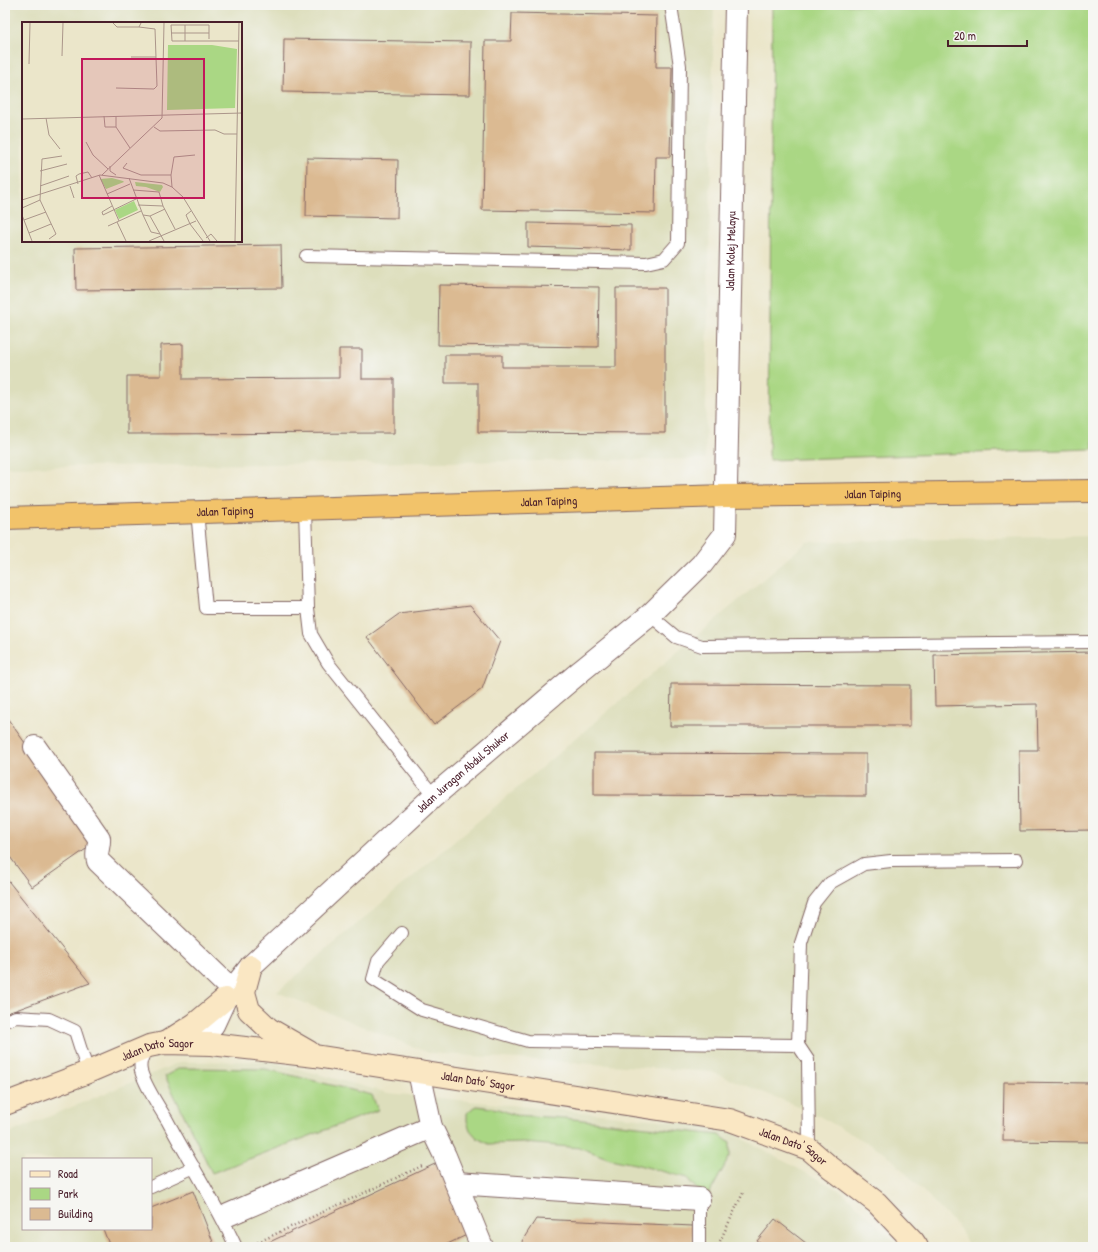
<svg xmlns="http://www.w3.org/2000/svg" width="1098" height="1252" font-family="'Patrick Hand',sans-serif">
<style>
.built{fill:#dddebc;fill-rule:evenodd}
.green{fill:#aad784;stroke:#7a7b58}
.building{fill:#dbba92}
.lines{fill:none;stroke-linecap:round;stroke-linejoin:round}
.lane-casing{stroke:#826563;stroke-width:14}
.street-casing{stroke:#826563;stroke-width:24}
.secondary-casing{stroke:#826563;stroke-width:24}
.highway-casing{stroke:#826563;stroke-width:24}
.path{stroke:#826563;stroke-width:2.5;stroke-dasharray:1 3;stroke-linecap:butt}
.lane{stroke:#fff;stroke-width:12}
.street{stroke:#fff;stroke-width:22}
.secondary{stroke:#fae7c3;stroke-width:22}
.highway{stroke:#f2c36a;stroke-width:22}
.labels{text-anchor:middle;stroke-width:4;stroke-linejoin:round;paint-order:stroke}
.street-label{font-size:12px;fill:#4a1f2b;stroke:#f6f6f2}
.inset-road{fill:none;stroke:#ab968a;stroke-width:1}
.view{fill:#c2185b;fill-opacity:0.15;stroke:#c2185b;stroke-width:2}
.inset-edge{fill:none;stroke:#4a1f2b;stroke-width:2}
</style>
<rect width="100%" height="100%" fill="#f6f6f2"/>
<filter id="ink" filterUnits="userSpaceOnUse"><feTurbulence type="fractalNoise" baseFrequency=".025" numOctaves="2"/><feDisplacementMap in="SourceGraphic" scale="8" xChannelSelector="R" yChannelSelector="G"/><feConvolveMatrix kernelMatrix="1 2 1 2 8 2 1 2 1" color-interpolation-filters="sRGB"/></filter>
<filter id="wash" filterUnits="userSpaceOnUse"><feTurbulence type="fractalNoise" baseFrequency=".012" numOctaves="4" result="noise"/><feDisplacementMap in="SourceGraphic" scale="16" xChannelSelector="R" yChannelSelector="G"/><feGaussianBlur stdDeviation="0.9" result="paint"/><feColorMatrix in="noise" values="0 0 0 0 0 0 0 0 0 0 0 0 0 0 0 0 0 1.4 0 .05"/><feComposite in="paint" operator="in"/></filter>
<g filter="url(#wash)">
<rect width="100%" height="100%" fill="#ebe6ca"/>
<path class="built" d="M5,5H714L705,459L5,467ZM23,23H241V241H23Z
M1093,536V1247H969L960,1229L886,1153L808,1110L712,1072L429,1053L277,992L807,542Z
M269,1061L388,1093L689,1123L724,1129L844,1193L892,1239L897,1247H5V1135L180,1062ZM23,1159H151V1229H23Z"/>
<path class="green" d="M772,5H1093V449L769,460Z
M180,1068L266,1069L372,1095L378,1110L212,1173L165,1076Z
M477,1106L499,1109L514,1115L564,1118L720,1135L730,1143V1156L706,1200L687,1178L635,1164L610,1159L581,1148L525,1143L489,1144L477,1138L470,1130L467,1121V1113L470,1110Z"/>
<g id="blocks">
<path class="building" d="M512,13L657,16L656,67H672L670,157H656L655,213L482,210L485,41H511Z
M284,39L471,42L470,95L283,92Z
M307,158L398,160L397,218L306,216Z
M528,223L631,225V250L528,247Z
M281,245L282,288L76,290L75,248Z
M439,285L599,287L598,347L438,345Z
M616,288H665V433L478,432V383H445V355H502V367H616Z
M183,344V379L339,378V349H362V379H394V433L127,434V376H161V345Z
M470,605L500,641L482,689L434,725L367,637L399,614Z
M1093,652V830L1020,831L1019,750H1038L1037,704L935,706L934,655Z
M671,684L910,685V726H670Z
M5,715L96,842L32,887L5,850Z
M594,753L866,754V796L594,795Z
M5,877L90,983L5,1014Z
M1004,1082L1093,1083V1142L1003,1141Z
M437,1163L471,1233L441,1247H259Z
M193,1191L215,1247H110L103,1229H151V1208Z
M536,1219L693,1226V1247H524L522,1241Z
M775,1219L811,1247H763L764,1246L757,1241Z"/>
</g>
</g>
<g filter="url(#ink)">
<use href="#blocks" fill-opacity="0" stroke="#826563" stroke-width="1"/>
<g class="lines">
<defs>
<path id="lane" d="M306,256L646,263L664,259L678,243L680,66L671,5
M197,511L206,608H308L305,509
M308,608L311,634L328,663L434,796
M650,615L676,637L702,646L1093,642
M402,933L378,961L373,979L422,1010L528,1041L798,1045L808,1060L809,1149
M5,1021L16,1017L49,1019L75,1031L88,1072
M798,1045L801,943L814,903L830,883L864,864L891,861L1016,860
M147,1048C143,1056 139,1062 141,1071C145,1086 159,1107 167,1120C190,1163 216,1203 236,1247
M151,1187L194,1167
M699,1199V1247"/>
<g id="street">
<path d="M35,747L99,838C100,846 95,853 98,861L232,990"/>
<path id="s1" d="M183,1043L213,1025L225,999L251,966L434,796L581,671L650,615L702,564L725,534L736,5"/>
<path d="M419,1072L431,1127L445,1156L482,1247"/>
<path d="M456,1183L699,1199"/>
<path d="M228,1215L431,1127"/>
</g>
<g id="secondary">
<path d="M251,966L244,992L249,1010L269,1029L309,1052"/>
<path d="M165,1043L195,1024L225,999"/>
<path id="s2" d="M5,1104L88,1072L149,1046L164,1043L211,1044L315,1056L730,1120L809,1149L830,1167L877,1203L913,1241L917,1247"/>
</g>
<g id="highway">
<path id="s3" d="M5,518L726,496L1093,491"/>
</g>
</defs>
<use href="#lane" class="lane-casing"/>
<use href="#street" class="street-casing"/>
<use href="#secondary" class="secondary-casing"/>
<use href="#highway" class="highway-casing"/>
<path class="path" d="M720,1241L743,1193
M254,1244L422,1166"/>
<use href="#lane" class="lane"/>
<use href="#street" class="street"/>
<use href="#secondary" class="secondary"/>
<use href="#highway" class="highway"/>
</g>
</g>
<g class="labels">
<g class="street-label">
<text dy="4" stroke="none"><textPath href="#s1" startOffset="1031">Jalan Kolej Melayu</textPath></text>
<text dy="4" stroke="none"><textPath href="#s3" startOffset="868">Jalan Taiping</textPath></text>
<text dy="4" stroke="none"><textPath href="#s3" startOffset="544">Jalan Taiping</textPath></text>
<text dy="4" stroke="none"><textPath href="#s3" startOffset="220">Jalan Taiping</textPath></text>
<text dy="4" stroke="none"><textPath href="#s1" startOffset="393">Jalan Juragan Abdul Shukor</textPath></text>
<text dy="4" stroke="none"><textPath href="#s2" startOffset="163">Jalan Dato' Sagor</textPath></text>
<text dy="4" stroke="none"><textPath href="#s2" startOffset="487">Jalan Dato' Sagor</textPath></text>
<text dy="4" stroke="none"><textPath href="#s2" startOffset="811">Jalan Dato' Sagor</textPath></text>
</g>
</g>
<g transform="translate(22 22)">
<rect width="220" height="220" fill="#ebe6ca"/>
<path d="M146,23H190L215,27L213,86L145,88ZM90,156L101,159L102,160L84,167L78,157ZM113,160L140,163L141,165L138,170L124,165L114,164ZM112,179L116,188L97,197L93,188Z" fill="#aad784"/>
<path class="inset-road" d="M91,1L95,5H117L119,1M163,3V19M149,11H187M187,17V3H149L150,19H217M40,34L41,1M109,35H134M7,42L8,1M94,66L132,67L135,64L133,7L117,5M82,94L83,105H94V94M24,96L27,113L38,127M0,97L220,91M94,105L108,126M132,105L138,109L193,108L202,112H215M64,120L71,133L86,147M105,141L101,146L119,153H149L150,165M88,144V149L94,153M18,149L45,142M77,153L97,199M80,153L140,96L142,1M149,153L152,135L173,133M107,156L121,193M56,162L54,154L57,152L66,150L70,156M18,164L47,154M48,164L52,176M111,168L137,170L141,184L153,207M85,172L108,162M0,178L78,153L141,161L150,165L161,175L188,219M18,178L34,212L27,217M116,183L141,184M90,184L80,190L81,193L114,177M0,186L18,178L20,137L40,134M169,189L164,193L168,202L181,219M0,193L10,219M128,194L143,187M2,198L24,190M95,200L104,219M86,204L119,189M7,211L29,202M138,212L129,210L121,193L128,194L142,219M184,216L189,212L195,219M127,219L174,199M213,219L217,1"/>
<path class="view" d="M60,37H182V176H60Z"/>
<rect width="220" height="220" class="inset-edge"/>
</g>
<rect width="1098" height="1252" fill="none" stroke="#f6f6f2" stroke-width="20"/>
<rect x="22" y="1158" width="130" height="72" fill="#f6f6f2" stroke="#b1a0a2"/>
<rect x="30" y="1171" width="20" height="6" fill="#fae7c3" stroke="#b1a0a2"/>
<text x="58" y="1178" font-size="12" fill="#4a1f2b">Road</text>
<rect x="30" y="1188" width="20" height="12" fill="#aad784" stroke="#b1a0a2"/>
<text x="58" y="1198" font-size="12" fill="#4a1f2b">Park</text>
<rect x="30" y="1208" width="20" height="12" fill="#dbba92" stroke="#b1a0a2"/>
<text x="58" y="1218" font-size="12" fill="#4a1f2b">Building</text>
<path d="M948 40v6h79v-6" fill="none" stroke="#4a1f2b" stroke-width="2"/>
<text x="954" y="40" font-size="12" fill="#4a1f2b" stroke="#f6f6f2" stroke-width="3" paint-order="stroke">20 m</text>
</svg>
